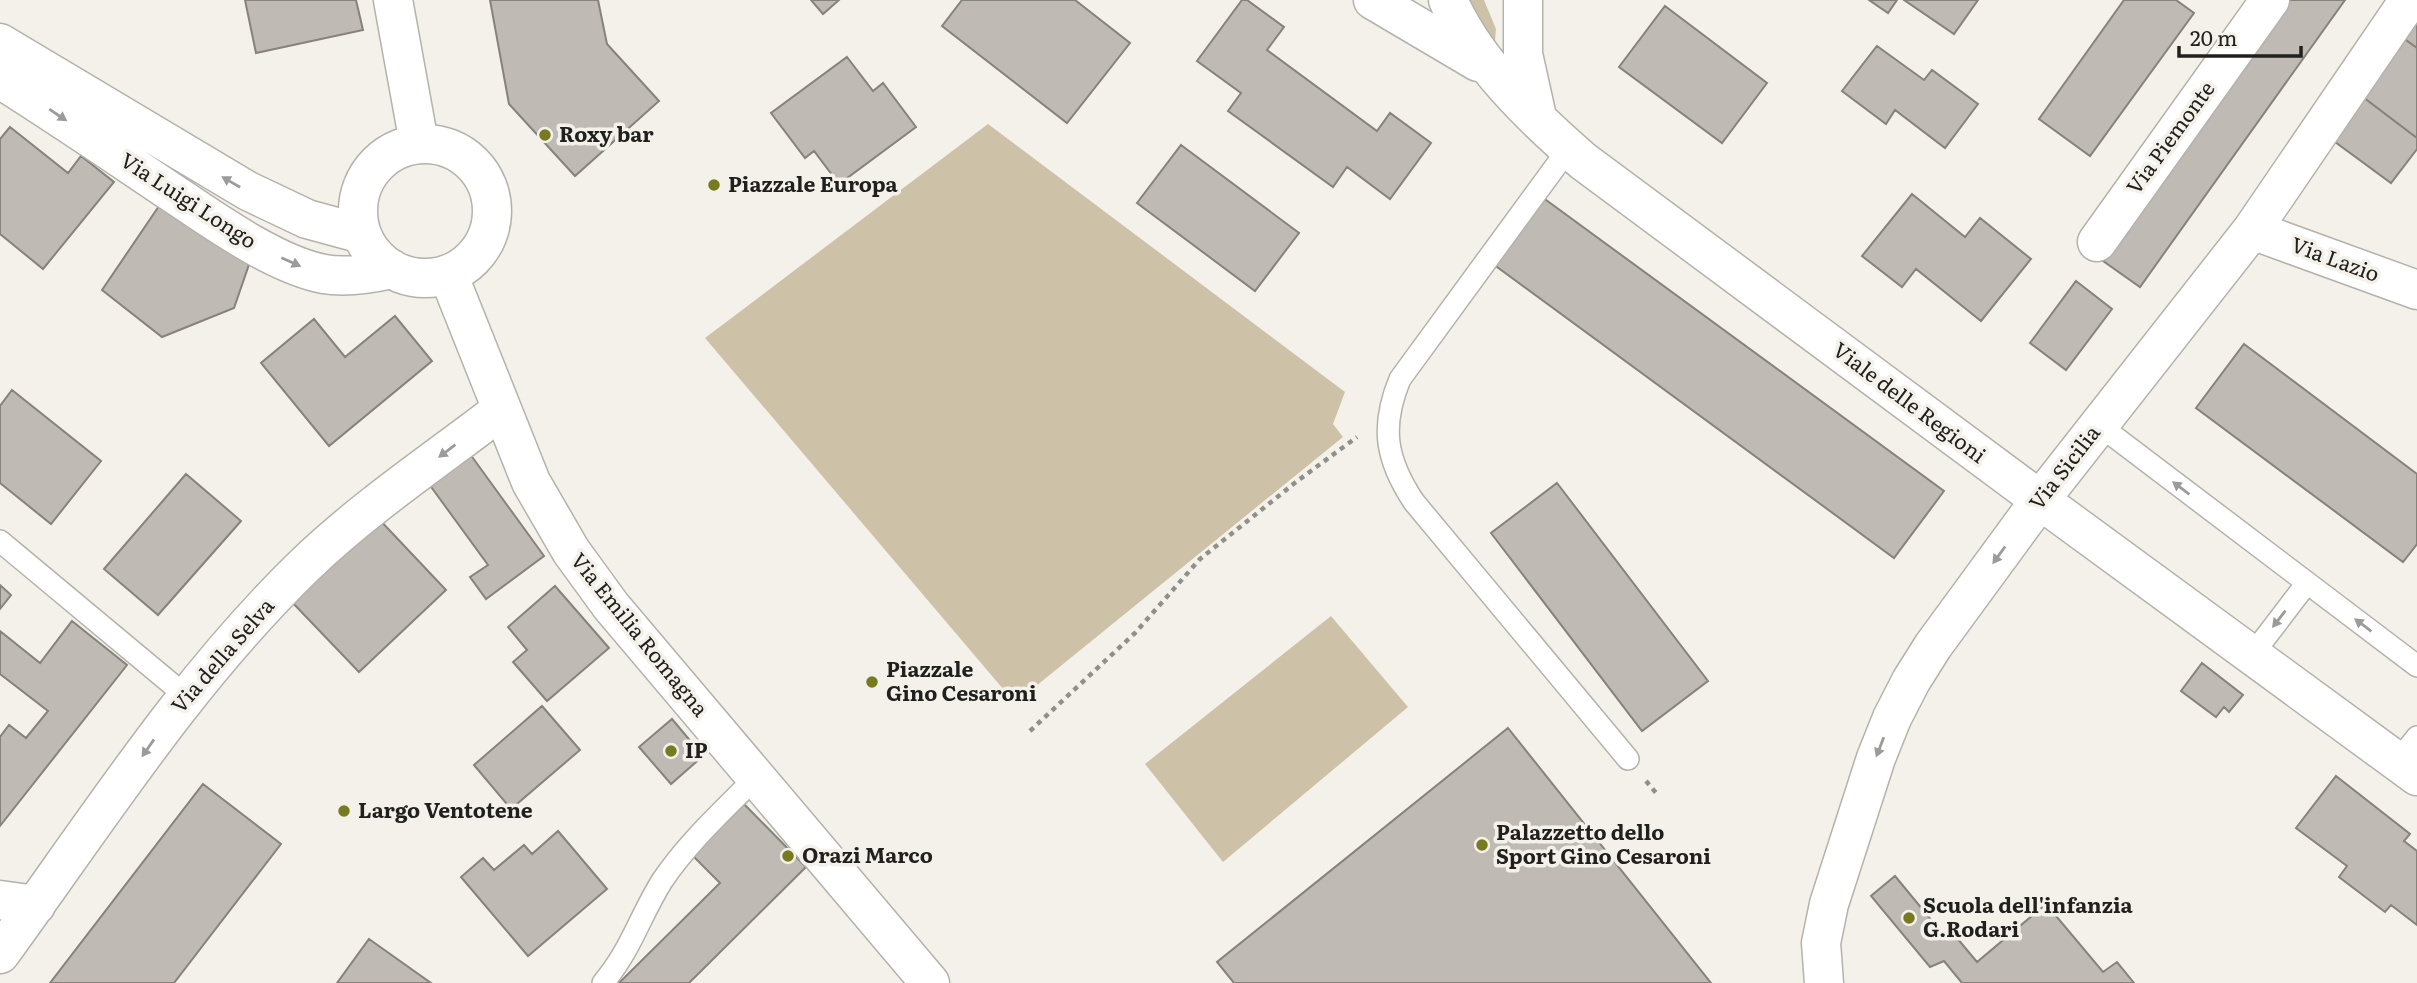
<svg xmlns="http://www.w3.org/2000/svg" width="2417" height="983" font-family="Literata,serif">
<style>
.green{fill:#cdc2a8}
.building{fill:#bfbab4;stroke:#86827c;stroke-width:2}
.lines{fill:none;stroke-linecap:round;stroke-linejoin:round}
.service-casing{stroke:#b5b2ab;stroke-width:24}
.minor-casing{stroke:#b5b2ab;stroke-width:41}
.secondary-casing{stroke:#b5b2ab;stroke-width:41}
.path{stroke:#918f8a;stroke-width:4.5;stroke-dasharray:5 5;stroke-linecap:butt}
.service{stroke:#fff;stroke-width:21}
.minor{stroke:#fff;stroke-width:38}
.secondary{stroke:#fff;stroke-width:38}
.oneway{fill:#9b9b9a}
.poi-dot{fill:#787a22;stroke:#f4f1ea;stroke-width:2.5}
.labels{text-anchor:middle;stroke-width:7;stroke-linejoin:round;paint-order:stroke}
.poi-label{font-size:21px;font-weight:bold;fill:#21201e;stroke:#f4f1ea;text-anchor:start}
.street-label{font-size:21px;fill:#21201e;stroke:#f4f1ea}
</style>
<rect width="100%" height="100%" fill="#f4f1ea"/>
<path class="green" d="M1466,0H1484L1496,29L1495,41L1483,29Z
M988,124L1345,392L1333,424L1343,437L1015,703L705,338Z
M1331,616L1408,707L1223,862L1145,764Z"/>
<path class="building" d="M245,0H356L363,30L256,53Z
M490,0H598L607,44L659,101L575,176L509,104Z
M811,0H839L823,14Z
M962,0H1075L1130,43L1067,123L942,26Z
M1242,0H1247L1284,27L1267,50L1377,131L1390,113L1431,143L1390,199L1347,167L1333,187L1228,111L1241,93L1197,61Z
M1869,0H1897L1888,13Z
M1904,0H1978L1954,34Z
M2124,0H2176L2194,13L2090,156L2039,119Z
M2281,0H2345L2140,287L2096,256Z
M1665,6L1767,83L1722,143L1619,67Z
M2417,17V48L2402,37Z
M2402,37L2417,48V138L2359,94Z
M1877,46L1924,80L1932,70L1978,104L1945,148L1895,110L1886,124L1842,91Z
M847,57L873,91L883,83L916,127L839,184L814,151L805,158L771,113Z
M2359,94L2417,138V149L2391,183L2327,136Z
M10,127L68,173L81,156L114,182L43,269L0,234V139Z
M1181,145L1299,233L1255,291L1137,203Z
M1912,194L1965,237L1980,218L2031,259L1981,321L1916,269L1902,287L1862,256Z
M1542,197L1944,491L1894,558L1493,264Z
M159,206L253,253L234,308L162,337L102,290Z
M2076,281L2112,309L2066,370L2030,343Z
M395,316L432,361L329,446L261,363L314,319L345,357Z
M2244,344L2417,474V544L2403,562L2196,408Z
M12,390L101,461L51,524L0,483V406Z
M470,454L544,556L486,599L470,577L488,565L429,484Z
M186,474L241,521L158,615L104,569Z
M1557,483L1708,681L1642,731L1491,533Z
M376,516L446,590L359,672L289,599Z
M0,585L11,595L0,609Z
M555,586L609,648L547,701L513,662L527,650L508,627Z
M72,621L127,665L0,826V737L9,725L26,738L48,711L0,674V631L40,663Z
M2202,663L2243,695L2229,712L2224,707L2216,717L2181,691Z
M542,706L580,750L511,809L474,765Z
M672,719L703,756L671,784L639,747Z
M1508,728L1711,983H1234L1217,962Z
M2336,776L2410,834L2404,841L2417,851V925L2391,905L2385,912L2339,877L2347,866L2296,828Z
M203,784L281,844L174,983H50Z
M744,804L806,867L689,983H619L720,883L692,855Z
M558,831L607,889L528,956L461,877L483,858L494,870L524,845L532,854Z
M1895,876L1946,938L1952,932L1977,962L2046,904L2103,972L2117,962L2134,983H1962L1944,961L1930,967L1871,896Z
M369,939L431,983H337Z"/>
<g class="lines">
<defs>
<path id="service" d="M1569,148L1400,379C1380,427 1386,460 1414,502L1628,759
M2099,425L2417,666
M0,541L186,696
M2252,655L2307,583
M2397,762L2417,737
M603,983C631,950 640,916 662,881C688,842 724,810 756,777"/>
<path id="minor" d="M393,0L419,143
M1373,0L1478,62
M1448,0C1476,63 1531,116 1583,161L2040,500L2417,776
M1523,0V54L1537,117
M2252,230L2417,290
M2097,242L2270,0
M0,900L36,905
M0,954C97,821 186,680 305,565C364,508 436,460 501,410
M1824,983L1821,943L1829,904L1876,758L1892,718L1911,681L1933,646L2040,500L2252,230L2409,0"/>
<path id="secondary" d="M0,43L248,191L307,219L362,234
M0,79C59,116 116,155 174,194C214,221 276,265 324,274C346,278 370,274 392,269
M358 211a67 67 0 1 1 134 0a67 67 0 1 1-134 0Z
M448,274L531,482L571,551L611,606L930,983"/>
</defs>
<use href="#service" class="service-casing"/>
<use href="#minor" class="minor-casing"/>
<use href="#secondary" class="secondary-casing"/>
<path class="path" d="M1030,731L1135,633L1200,559L1296,482L1357,437
M1646,781L1657,794"/>
<use href="#service" class="service"/>
<use href="#minor" class="minor"/>
<use href="#secondary" class="secondary"/>
</g>
<defs><path id="oneway-solid" d="M-6-.8H1V-3.2L6.5 0L1 3.2V.8H-6Z" transform="scale(1.75)"/></defs>
<g class="oneway">
<use href="#oneway-solid" transform="translate(58 115) rotate(34)"/>
<use href="#oneway-solid" transform="translate(231 182) rotate(-150)"/>
<use href="#oneway-solid" transform="translate(291 262) rotate(24)"/>
<use href="#oneway-solid" transform="translate(447 451) rotate(143)"/>
<use href="#oneway-solid" transform="translate(2181 488) rotate(-143)"/>
<use href="#oneway-solid" transform="translate(1999 555) rotate(126)"/>
<use href="#oneway-solid" transform="translate(2279 619) rotate(128)"/>
<use href="#oneway-solid" transform="translate(2363 625) rotate(-143)"/>
<use href="#oneway-solid" transform="translate(1880 747) rotate(111)"/>
<use href="#oneway-solid" transform="translate(148 748) rotate(125)"/>
</g>
<g class="poi-dot">
<circle cx="545" cy="135" r="7"/>
<circle cx="714" cy="185" r="7"/>
<circle cx="872" cy="682" r="7"/>
<circle cx="671" cy="751" r="7"/>
<circle cx="344" cy="811" r="7"/>
<circle cx="1482" cy="845" r="7"/>
<circle cx="788" cy="856" r="7"/>
<circle cx="1909" cy="918" r="7"/>
</g>
<g class="labels">
<g class="poi-label">
<text x="559" y="142">Roxy bar</text>
<text x="728" y="192">Piazzale Europa</text>
<text x="886" y="677">Piazzale<tspan x="886" dy="24">Gino Cesaroni</tspan></text>
<text x="685" y="758">IP</text>
<text x="358" y="818">Largo Ventotene</text>
<text x="1496" y="840">Palazzetto dello<tspan x="1496" dy="24">Sport Gino Cesaroni</tspan></text>
<text x="802" y="863">Orazi Marco</text>
<text x="1923" y="913">Scuola dell'infanzia<tspan x="1923" dy="24">G.Rodari</tspan></text>
</g>
<g class="street-label">
<text transform="translate(2171 138) rotate(-54)" y="7">Via Piemonte</text>
<text transform="translate(188 201) rotate(33)" y="7">Via Luigi Longo</text>
<text transform="translate(2335 260) rotate(20)" y="7">Via Lazio</text>
<text transform="translate(1909 403) rotate(37)" y="7">Viale delle Regioni</text>
<text transform="translate(2065 468) rotate(-52)" y="7">Via Sicilia</text>
<text transform="translate(639 635) rotate(51)" y="7">Via Emilia Romagna</text>
<text transform="translate(223 656) rotate(-49)" y="7">Via della Selva</text>
</g>
</g>
<path d="M2179 46v10h122v-10" fill="none" stroke="#21201e" stroke-width="3.5"/>
<text x="2190" y="46" font-size="21" fill="#21201e" stroke="#f4f1ea" stroke-width="5" paint-order="stroke">20 m</text>
</svg>
